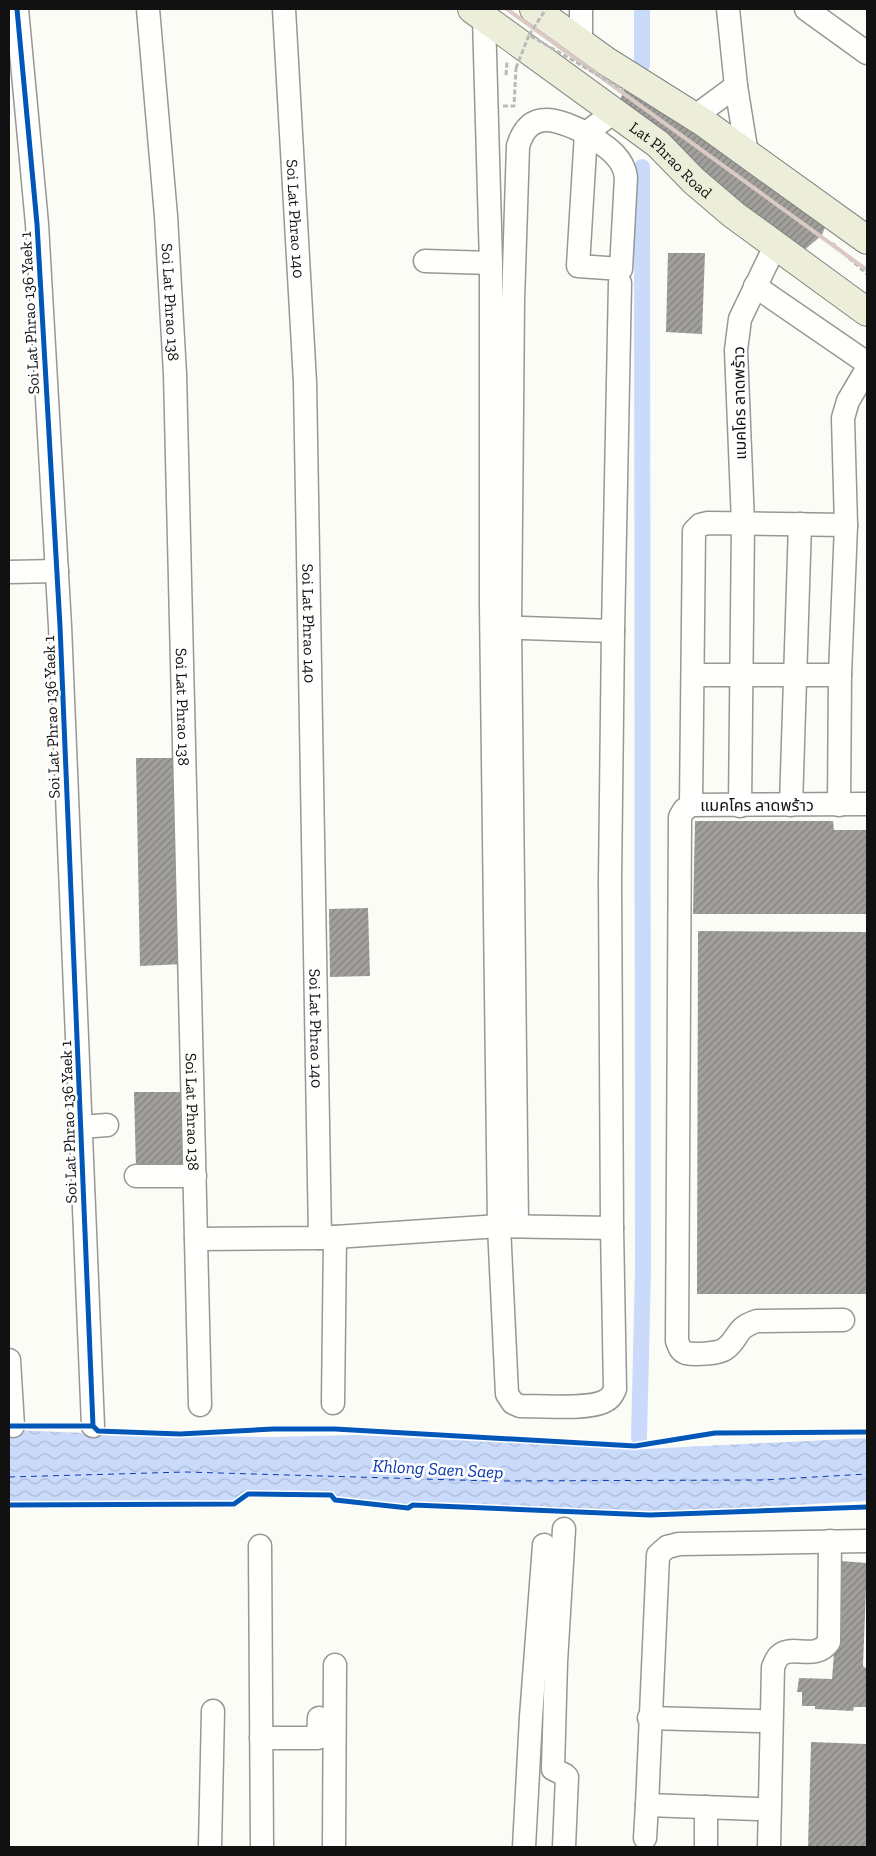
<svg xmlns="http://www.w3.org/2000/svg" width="876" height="1856" font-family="'Zilla Slab','Noto Sans Thai',serif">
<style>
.water{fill:url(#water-waves)}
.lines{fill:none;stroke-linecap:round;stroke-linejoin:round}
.canal{stroke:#cadafa;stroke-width:16}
.ferry{stroke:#0c39b1;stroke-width:1;stroke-dasharray:6 5;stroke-linecap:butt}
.building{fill:url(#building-hatch)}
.minor-casing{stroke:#979795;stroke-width:25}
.major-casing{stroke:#848482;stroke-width:30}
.path{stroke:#b9b9b8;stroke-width:3;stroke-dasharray:5 2.5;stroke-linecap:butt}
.minor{stroke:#fffffe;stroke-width:22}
.major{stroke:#edeeda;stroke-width:28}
.rail{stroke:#dacac4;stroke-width:4}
.path-bridge{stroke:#b9b9b8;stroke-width:3;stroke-dasharray:5 2.5;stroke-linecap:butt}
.cycleway-casing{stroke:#fff;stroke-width:8}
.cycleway{stroke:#0057b8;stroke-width:5}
.labels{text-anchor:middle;stroke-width:5;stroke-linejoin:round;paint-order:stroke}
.street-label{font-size:16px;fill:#111;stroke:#fff}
.water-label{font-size:18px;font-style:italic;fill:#0c39b1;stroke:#fff}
</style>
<defs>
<pattern id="water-waves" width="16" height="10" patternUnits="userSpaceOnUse" patternTransform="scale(1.25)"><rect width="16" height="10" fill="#cadafa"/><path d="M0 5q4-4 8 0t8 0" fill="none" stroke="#acbad5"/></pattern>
<pattern id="building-hatch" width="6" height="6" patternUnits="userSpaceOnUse" patternTransform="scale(1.25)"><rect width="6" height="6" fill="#a1a09c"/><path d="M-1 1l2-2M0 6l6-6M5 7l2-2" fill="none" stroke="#82817e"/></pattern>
</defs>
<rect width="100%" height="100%" fill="#fcfcf7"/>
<path class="water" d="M9,1430L86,1433L100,1435L271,1437L356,1435L645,1449L867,1438V1501L649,1513L413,1505L407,1507L336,1498L330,1493L248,1491L233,1502H9Z"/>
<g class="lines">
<path class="canal" d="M642,9V65
M639,1438L643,1270L642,167"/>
<path class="ferry" d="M9,1477L186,1472L492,1481L763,1480L867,1474"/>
</g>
<path class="building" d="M648,72L833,207L822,235L802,252L614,116L624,90Z
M668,253H705L702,334L666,332Z
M136,758H179L182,964L140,966Z
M695,821H833L834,830H867V914H693Z
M368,908L370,976L330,977L329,909Z
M698,931L867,932V1294H697Z
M134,1092H185L186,1170L136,1169Z
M841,1561L867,1563L863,1666L867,1669V1707H854L853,1711L815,1709V1706H802V1692H797L799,1678L832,1679Z
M811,1742L867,1744V1847H808Z"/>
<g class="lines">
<defs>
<g id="minor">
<path d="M17,9L37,224L60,626L93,1426"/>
<path id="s1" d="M148,9L166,216L175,374L200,1405"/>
<path id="s2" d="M284,9L305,382L320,1238"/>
<path d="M728,9L736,86L747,154"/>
<path d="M806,9L867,53"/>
<path d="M484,18L491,263V605L499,1226L507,1394L513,1403L520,1406C540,1406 589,1410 605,1401C610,1399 613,1394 615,1389L612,1228"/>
<path d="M581,43V9"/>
<path d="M694,117L736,86"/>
<path d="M586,133C603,145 623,155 626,177L621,269L578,266Z"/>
<path d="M425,261L491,263"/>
<path d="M755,286L867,363"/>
<path d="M9,572L57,571"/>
<path d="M494,627L613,631"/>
<path d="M694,675H840"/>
<path d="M691,805L684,810L680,817L677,1341C679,1346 680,1351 686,1353C694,1355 718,1354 725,1349C741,1337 733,1329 757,1321L843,1320"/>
<path d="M691,805L694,531L700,525L708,523L846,525"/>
<path d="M691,805L866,804"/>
<path d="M791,805L800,524"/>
<path d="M839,805L840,675L846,525L843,418L848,401L867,369"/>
<path d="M740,806L743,523L736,350L740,319L775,246"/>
<path d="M81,1127L107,1125"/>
<path d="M136,1176H195"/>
<path d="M517,1226L510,627L513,301L518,146C530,107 559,120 586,133L614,112"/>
<path d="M196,1239L320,1238L499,1226L612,1228L610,881L613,631L620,283"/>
<path d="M9,1360L13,1426"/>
<path d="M333,1403L335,1237"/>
<path d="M260,1546L262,1847"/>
<path d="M649,1718L758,1721"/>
<path d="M261,1738H318L319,1718"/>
<path d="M757,1809L647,1805L658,1555L667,1547L679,1544L867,1541"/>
<path d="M645,1838L647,1805"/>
<path d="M210,1847L213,1711"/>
<path d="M334,1847L335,1665"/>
<path d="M524,1847L531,1717L544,1545"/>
<path d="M564,1847L567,1777L565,1775L553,1769L556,1662L564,1529"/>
<path d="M706,1847V1807"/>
<path d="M769,1847L773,1667C775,1663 776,1659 779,1656C792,1643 815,1662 829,1642L830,1541"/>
</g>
<g id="major">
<path id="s3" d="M472,9L658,144L694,181L734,215L867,312"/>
<path d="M534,9L606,61L703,122L867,240"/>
</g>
</defs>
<use href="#minor" class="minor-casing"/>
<use href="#major" class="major-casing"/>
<path class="path" d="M506,75L507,61
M503,106H514L516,68
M832,243L867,274"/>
<use href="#minor" class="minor"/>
<use href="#major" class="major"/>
<path class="rail" d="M507,9L867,270"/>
<path class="path-bridge" d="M529,35L546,9
M516,68L529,35L624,90"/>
<defs>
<path id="cycleway" d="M17,9L37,224L60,626L93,1426
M9,1426H93L98,1431L180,1434L273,1429H335L635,1446L715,1433L867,1432
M9,1505L234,1504L248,1494L331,1495L335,1500L408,1508L413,1505L650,1515L867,1507"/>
</defs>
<use href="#cycleway" class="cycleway-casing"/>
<use href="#cycleway" class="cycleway"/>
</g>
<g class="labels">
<g class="street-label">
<text dy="6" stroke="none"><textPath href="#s3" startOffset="250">Lat Phrao Road</textPath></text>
<text dy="6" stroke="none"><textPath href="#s2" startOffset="210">Soi Lat Phrao 140</textPath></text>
<text dy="6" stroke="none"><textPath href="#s1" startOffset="294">Soi Lat Phrao 138</textPath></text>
<text transform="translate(29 313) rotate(-93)" y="6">Soi Lat Phrao 136 Yaek 1</text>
<text transform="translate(739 403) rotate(-91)" y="6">แมคโคร ลาดพร้าว</text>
<text dy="6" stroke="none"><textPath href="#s2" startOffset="615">Soi Lat Phrao 140</textPath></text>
<text dy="6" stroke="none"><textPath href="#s1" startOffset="699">Soi Lat Phrao 138</textPath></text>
<text transform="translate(51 717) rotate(-92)" y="6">Soi Lat Phrao 136 Yaek 1</text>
<text x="757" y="811">แมคโคร ลาดพร้าว</text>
<text dy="6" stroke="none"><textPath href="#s2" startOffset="1020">Soi Lat Phrao 140</textPath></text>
<text dy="6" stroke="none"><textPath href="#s1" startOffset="1104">Soi Lat Phrao 138</textPath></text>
<text transform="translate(68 1122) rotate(-92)" y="6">Soi Lat Phrao 136 Yaek 1</text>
</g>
<g class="water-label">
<text transform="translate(438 1469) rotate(3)" y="6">Khlong Saen Saep</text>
</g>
</g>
<rect width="876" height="1856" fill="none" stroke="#111111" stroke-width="20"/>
</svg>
